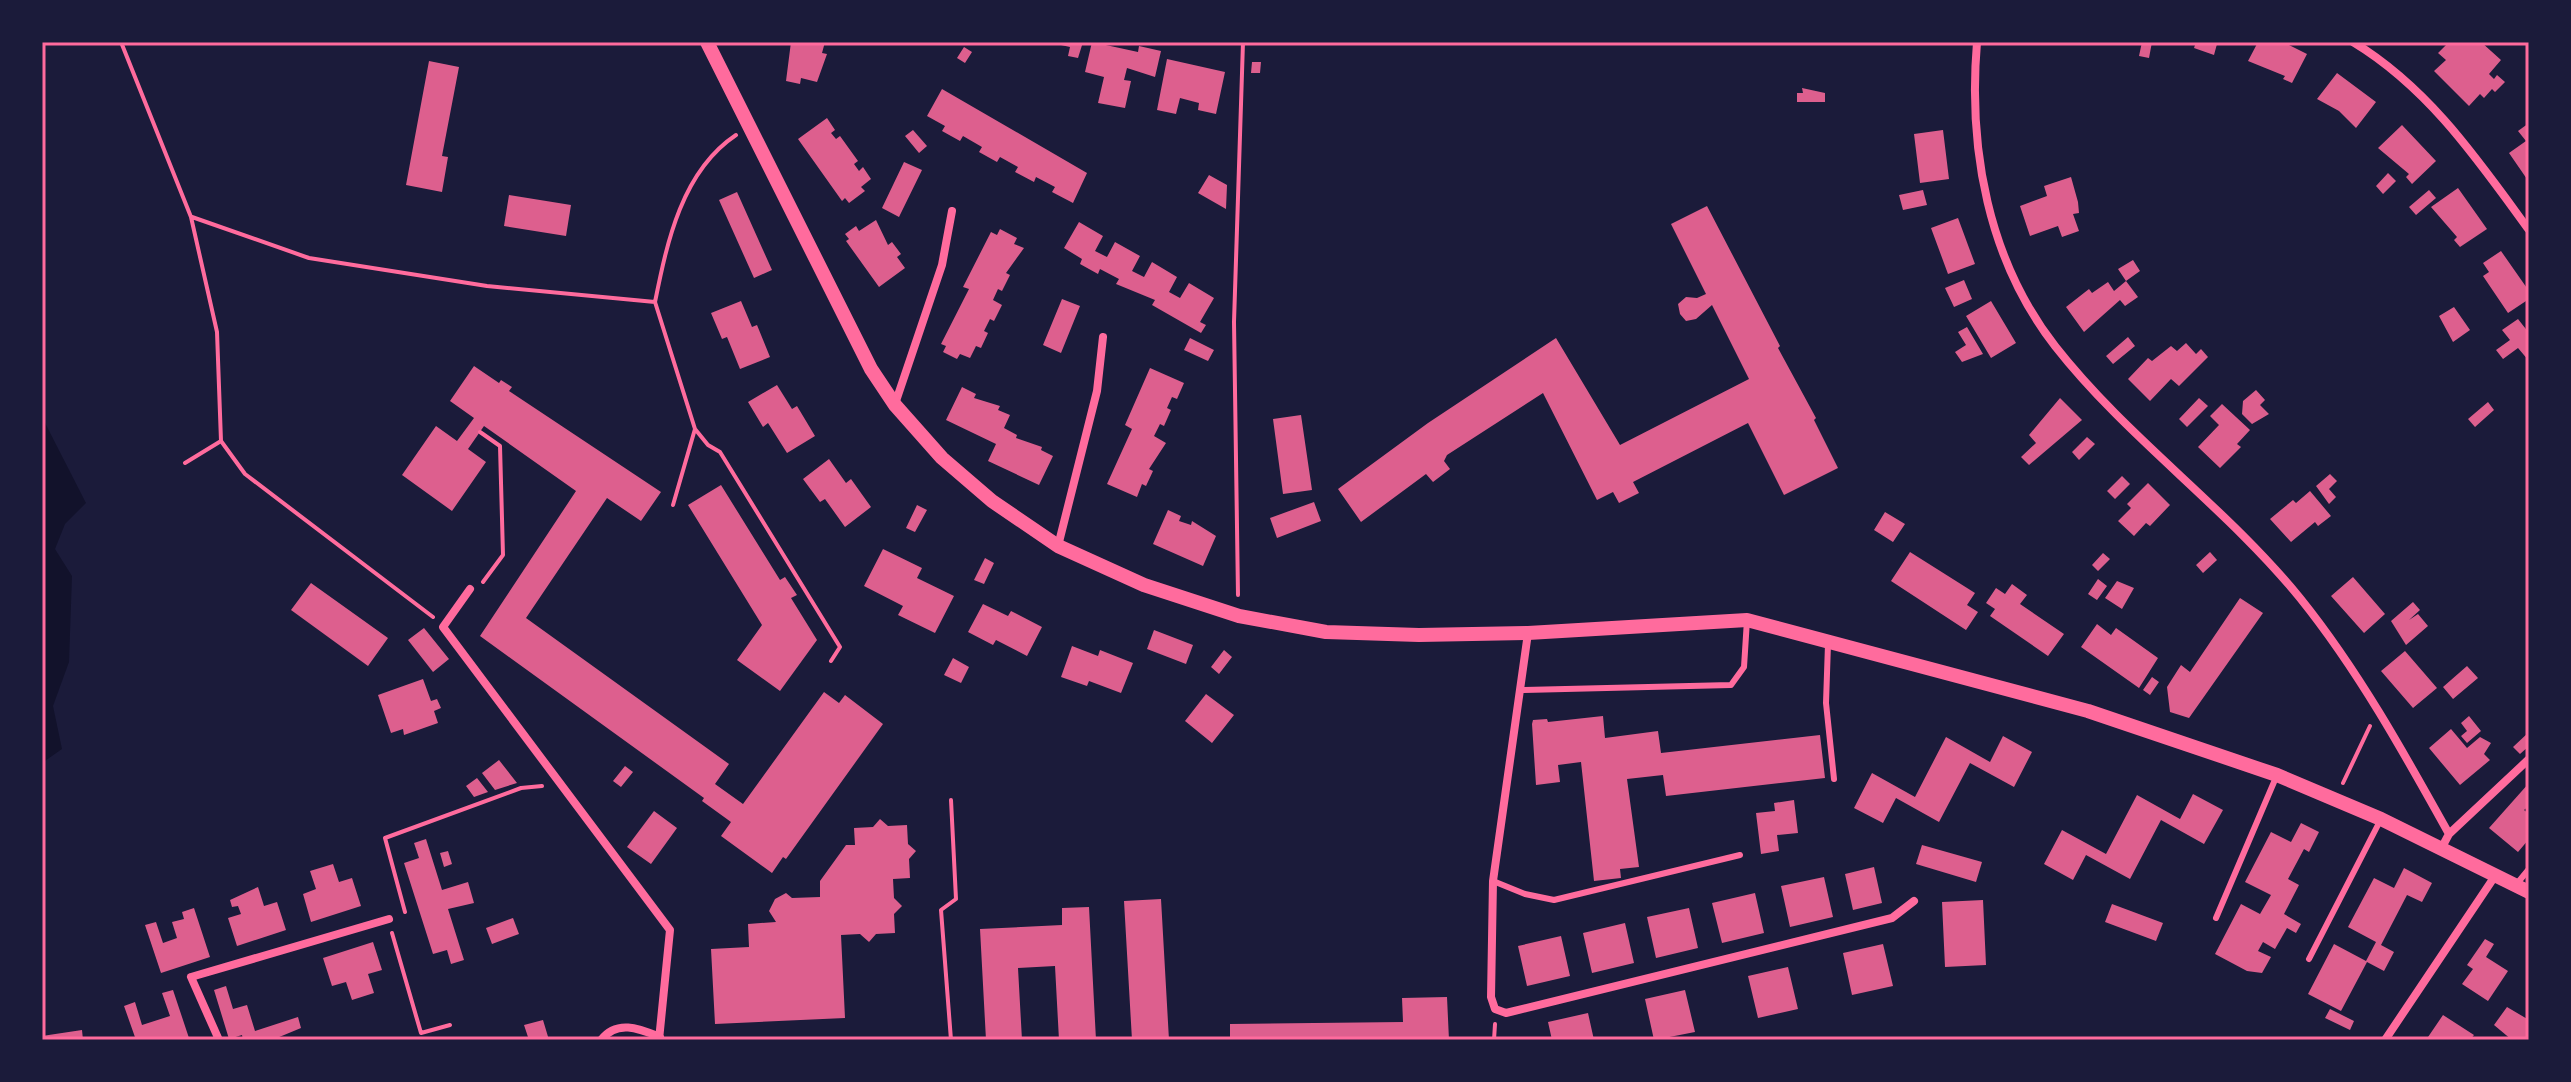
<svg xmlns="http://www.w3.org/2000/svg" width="2571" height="1082" font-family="Lato,sans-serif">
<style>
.water{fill:#12122b}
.building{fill:#dd5f8e}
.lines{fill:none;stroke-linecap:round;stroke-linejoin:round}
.path{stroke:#ff6b9d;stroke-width:4}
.service{stroke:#ff6b9d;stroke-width:6}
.minor{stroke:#ff6b9d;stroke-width:8}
.tertiary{stroke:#ff6b9d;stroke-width:14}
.neatline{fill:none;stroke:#ff6b9d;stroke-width:3}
</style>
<rect width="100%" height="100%" fill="#1b1b3a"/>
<path class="water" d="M42,417L86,503L65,524L55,549L72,576L69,662L53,706L62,749L42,763Z"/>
<path class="building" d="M791,42H825L822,53L827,54L817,82L801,78L800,84L786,81Z
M1062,42H1083L1078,58L1068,56L1070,47L1061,45Z
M1092,42L1138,52L1139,46L1161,51L1155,77L1127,68L1124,80L1131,81L1125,108L1098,103L1104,77L1085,72Z
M2142,42H2152L2149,58L2139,56Z
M2196,42H2222L2217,44L2214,55L2194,48Z
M2258,42H2283L2307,54L2292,83L2283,79L2285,76L2248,61Z
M2449,42H2481L2501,60L2489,74L2494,79L2497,75L2505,82L2495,92L2492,89L2484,98L2480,94L2469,106L2434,71L2446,60L2438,53Z
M964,47L972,52L965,63L957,58Z
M1167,59L1225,72L1216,114L1198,110L1199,103L1180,98L1176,114L1157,110Z
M429,61L459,67L442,156L448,157L442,192L406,185Z
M1252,62H1261L1260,73H1251Z
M2337,73L2376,102L2356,128L2339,111L2317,99Z
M1802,88L1825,93V102H1797V93H1803Z
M942,89L1087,173L1073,203L1052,192L1055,187L1036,177L1034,182L1015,172L1018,167L1000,157L997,162L979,152L982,147L963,136L960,141L942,131L945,126L927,116Z
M827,118L835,130L831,133L836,139L840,136L858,161L854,164L859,171L863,167L871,179L861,187L865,191L849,203L845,198L842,201L798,139Z
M2529,123V182L2509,153L2526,141L2518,131Z
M2402,125L2436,161L2412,184L2406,177L2409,174L2378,148Z
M913,130L927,146L919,153L905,136Z
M1943,130L1949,179L1920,183L1914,134Z
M904,162L922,170L899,217L882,208Z
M2388,173L2396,181L2383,194L2376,186Z
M1209,175L1227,185L1226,209L1198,193Z
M2071,177L2078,202L2079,213L2073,214L2079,231L2062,237L2058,226L2030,236L2020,206L2047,196L2044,186Z
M2458,188L2487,229L2460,247L2454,240L2457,237L2431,207Z
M1923,190L1927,205L1903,210L1899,195Z
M2429,190L2436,198L2416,215L2409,207Z
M737,192L772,270L754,278L719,200Z
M509,195L571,205L566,236L504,226Z
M1707,206L1780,346L1778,348L1816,418L1814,420L1838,468L1784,495L1748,423L1633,482L1639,493L1619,503L1613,492L1597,500L1543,393L1447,455L1444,461L1450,469L1433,482L1426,474L1361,522L1338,489L1428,423L1556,338L1620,445L1749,379L1712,305L1696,319L1686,321L1680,314L1678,304L1686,297L1697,298L1706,294L1671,224Z
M1958,218L1975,264L1948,274L1931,228Z
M876,220L888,245L892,242L901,254L897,257L905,268L879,287L846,241L849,239L845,234L856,226L859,231Z
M1079,222L1103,236L1095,251L1107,257L1115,242L1140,256L1132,271L1144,277L1152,262L1177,277L1169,292L1180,298L1189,283L1214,298L1200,322L1206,325L1201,333L1152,305L1155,300L1116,284L1119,279L1100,269L1098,274L1080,264L1082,259L1064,248Z
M1000,229L1017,238L1014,244L1024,248L1006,273L1010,275L1002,291L998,289L993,300L1002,305L994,321L990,319L984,331L988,333L981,348L976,346L970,358L960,354L957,359L943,352L946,346L941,344L969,289L963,287L991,232L997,235Z
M2501,251L2529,291V299L2508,313L2483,276L2489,272L2483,263Z
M2133,260L2140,271L2126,281L2118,269Z
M1964,280L1972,299L1954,307L1945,288Z
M2126,281L2138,297L2125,306L2120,300L2084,332L2066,307L2089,289L2092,293L2108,282L2114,291Z
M1062,299L1080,306L1061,353L1043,345Z
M741,301L752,327L757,325L770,357L740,369L727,337L722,339L711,313Z
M1991,301L2016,343L1991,358L1966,316Z
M2454,307L2470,330L2453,342L2439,316Z
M2518,319L2529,333V361L2518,348L2503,359L2496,350L2510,340L2502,330Z
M1967,327L1983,354L1962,362L1955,352L1966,345L1958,332Z
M2128,337L2135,346L2113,364L2106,356Z
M1190,338L1214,350L1208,361L1184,350Z
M2186,343L2196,354L2201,349L2208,357L2179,386L2171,379L2150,401L2128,379L2148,358L2152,361L2171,346L2177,351Z
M474,366L499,383L501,380L512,387L509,391L661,492L641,521L607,498L526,618L729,764L715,784L743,804L824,692L839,703L845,695L883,724L786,859L783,857L772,873L721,836L731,822L702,801L704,798L480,636L576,491L484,426L468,449L486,462L452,511L402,475L436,426L457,441L474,418L450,401Z
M1150,368L1184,383L1177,399L1172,397L1167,408L1171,410L1164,426L1160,424L1154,436L1166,443L1149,469L1153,471L1146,486L1142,484L1137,497L1107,484L1132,429L1125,425Z
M777,385L792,409L797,406L815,436L787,453L768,423L763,427L748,402Z
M962,387L976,394L974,398L1000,406L998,410L1010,415L1004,428L1017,435L1016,438L1042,447L1041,450L1053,456L1039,485L988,461L996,444L946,420Z
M2256,390L2265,400L2260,405L2269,414L2252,424L2242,414L2243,401Z
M2060,398L2082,420L2029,465L2021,457L2036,443L2029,435Z
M2199,398L2208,406L2187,427L2179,419Z
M2488,402L2494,410L2475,427L2468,419Z
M2222,404L2250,430L2237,444L2241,447L2220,468L2198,447L2219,425L2210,416Z
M1301,415L1312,490L1283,494L1273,419Z
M2087,437L2095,444L2079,460L2072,452Z
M829,459L846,483L851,479L871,507L845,527L825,499L820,502L803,479Z
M2330,474L2337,481L2329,489L2336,497L2329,504L2316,486Z
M2122,476L2130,484L2115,499L2107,491Z
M2148,483L2170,505L2150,526L2146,523L2134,536L2118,521L2131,508L2127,504Z
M721,485L780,580L785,577L797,595L791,598L817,640L780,691L737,660L762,625L688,505Z
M2310,491L2331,516L2318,526L2315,522L2291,542L2270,519L2293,500L2296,503Z
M1314,502L1321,521L1277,538L1270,518Z
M917,505L927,510L915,532L906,528Z
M1168,510L1181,516L1179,521L1191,525L1192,521L1216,536L1203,566L1153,544Z
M1885,512L1905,524L1893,542L1874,530Z
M883,549L922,568L917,578L954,596L935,633L898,615L903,606L864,586Z
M1910,552L1975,593L1967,605L1978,612L1966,630L1891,581Z
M2210,552L2217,560L2203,573L2196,565Z
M2103,553L2110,559L2098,571L2092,565Z
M985,558L994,563L984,584L974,580Z
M2353,577L2385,614L2364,633L2331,596Z
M2098,579L2107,586L2097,600L2088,594Z
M2117,581L2134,588L2122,609L2105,598Z
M311,583L388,638L368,666L291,610Z
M2012,584L2027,595L2020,604L2064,634L2048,656L1990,616L1995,609L1986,603L1996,588L2005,594Z
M2240,598L2263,613L2189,718L2170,712L2167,687L2181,665L2190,672Z
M2413,602L2420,610L2409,620L2418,614L2428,626L2406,645L2391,621Z
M983,604L1008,616L1011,611L1042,627L1027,656L996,640L993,645L968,632Z
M2097,624L2111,635L2116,628L2158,658L2139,688L2081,647Z
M424,628L449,659L433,672L408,640Z
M1154,630L1193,645L1186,664L1147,649Z
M1072,646L1098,656L1100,650L1133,663L1121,693L1089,681L1087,686L1061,677Z
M1224,650L1232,657L1219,674L1211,667Z
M2405,651L2437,688L2413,708L2381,671Z
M953,658L969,667L961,683L944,675Z
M2467,666L2478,678L2453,699L2443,687Z
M2152,677L2159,682L2150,695L2143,690Z
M423,679L431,701L437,699L441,708L434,711L438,723L404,735L403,729L391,733L378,695Z
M1206,694L1234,715L1212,743L1185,721Z
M1603,716L1605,738L1658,731L1661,753L1820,735L1825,778L1666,796L1663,775L1627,779L1639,867L1620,869L1621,878L1594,881L1581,762L1558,765L1560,782L1536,785L1532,724L1533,720L1547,719L1548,722Z
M2469,716L2481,731L2467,743L2461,736L2467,731L2461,723Z
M2451,729L2467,748L2480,737L2491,743L2484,754L2490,760L2460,785L2429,748Z
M2529,732V746L2520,754L2513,747Z
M2003,736L2032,752L2014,787L1970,763L1939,822L1896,798L1883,823L1854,808L1872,773L1915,797L1946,737L1990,762Z
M499,760L517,783L495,790L482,773Z
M625,766L633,772L621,787L613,781Z
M477,778L488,792L474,797L466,786Z
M2529,783V806L2524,810L2529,814V839L2518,852L2489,828Z
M2193,794L2223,810L2204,844L2161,820L2130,879L2086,855L2073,880L2044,864L2062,830L2106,854L2137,795L2180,819Z
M1794,800L1798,833L1777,835L1779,851L1761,854L1756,813L1775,811L1774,803Z
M654,811L677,828L651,864L627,847Z
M880,819L888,826L907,825L908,844L916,851L909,859L910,878L893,879L894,898L902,906L894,914L895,933L876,934L869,942L860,934L841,935L845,1018L715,1024L711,949L749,947L748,924L776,922L769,911L775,899L786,893L792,898L820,897V881L846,845H855L854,828L873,827Z
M2301,823L2319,832L2309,852L2304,849L2288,879L2299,885L2284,914L2301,924L2296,933L2287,928L2275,949L2263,942L2258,951L2271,957L2262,973L2247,971L2215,954L2241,904L2260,914L2271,895L2245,882L2271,832L2291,842Z
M426,839L442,890L468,882L474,903L448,909L464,960L451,964L447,950L433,954L404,863L419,858L414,843Z
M1922,845L1982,862L1976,882L1916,864Z
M448,851L452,864L444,867L440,853Z
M333,864L339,882L352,878L361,906L311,922L303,894L316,889L310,871Z
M1874,867L1882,903L1853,910L1845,874Z
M2404,868L2432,883L2422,902L2407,895L2381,945L2394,952L2384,971L2367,962L2341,1011L2308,994L2334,944L2366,961L2376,942L2348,927L2374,878L2394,888Z
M1824,877L1833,917L1790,927L1781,886Z
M258,887L264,906L277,902L286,930L237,946L228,918L241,914L238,906L232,907L230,900Z
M1755,893L1764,933L1722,943L1712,903Z
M1161,899L1169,1040H1132L1124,901Z
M1983,900L1986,965L1945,967L1942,902Z
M2112,904L2163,923L2156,941L2105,922Z
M1089,907L1096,1040H1059L1055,966L1018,968L1022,1040H986L980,929L1062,925V908Z
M194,908L210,957L161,973L145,925L156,922L163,943L177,938L172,922L184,919L182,912Z
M1689,908L1698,948L1656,958L1647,917Z
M513,918L519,934L492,944L486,928Z
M1625,923L1634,963L1592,973L1583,933Z
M1561,936L1570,976L1527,986L1518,946Z
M2485,939L2494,944L2486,957L2508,971L2488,1001L2462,984L2473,969L2467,965Z
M373,942L382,970L368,974L374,993L352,1000L346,982L332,986L323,958Z
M1883,944L1893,986L1852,995L1843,953Z
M1788,967L1798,1009L1758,1018L1748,976Z
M226,986L233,1009L247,1005L255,1031L298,1017L301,1028L272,1040H243L242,1035L229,1039L214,990Z
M173,990L189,1038L136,1040L124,1006L135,1002L142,1025L170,1016L162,993Z
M1685,990L1695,1032L1654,1040L1645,999Z
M1447,997L1449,1040H1230V1024L1403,1022L1402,998Z
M2507,1007L2529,1020V1040H2512L2494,1025Z
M2330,1009L2354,1021L2350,1030L2325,1018Z
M1588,1013L1594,1040H1552L1548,1022Z
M2443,1015L2474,1035L2470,1040H2426Z
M543,1020L549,1040H529L524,1025Z
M82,1030L83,1040H42V1036Z"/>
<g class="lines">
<path class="path" d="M121,42L191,217L217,332L221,441L245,474L433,617
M192,217L309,258L487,286L655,302C667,242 682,171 736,135
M655,302L695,429L673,505
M695,429L708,445L720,452L840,647L831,661
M480,432L500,446L503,555L483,582
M185,463L221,441
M1238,595L1234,322L1243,42
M2343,783L2370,726
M405,912L385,838L521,788L542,786
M392,933L421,1033L450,1025
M951,1040L941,910L956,899L951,800
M1494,1040L1495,1024"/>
<path class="service" d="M1828,644L1826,703L1834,779
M1521,690L1731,685L1744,667L1747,620
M1493,881L1525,894L1554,900L1740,855
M2515,886L2529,869
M2216,918L2277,775
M2309,959L2381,819"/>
<path class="minor" d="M1977,42C1968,149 1988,260 2055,346C2127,438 2226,507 2300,598C2358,670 2404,753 2449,834
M2353,42C2429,88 2478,160 2529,230
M895,404L942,265L952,211
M1058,546L1097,391L1103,337
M470,589L443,627L670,930L659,1040
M1528,633L1493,881L1491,997L1495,1009L1506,1013L1892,918L1914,901
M2441,849L2449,834L2529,759
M219,1040L191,977L389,919
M601,1040C617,1019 640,1029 660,1037
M2385,1040L2495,876"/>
<path class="tertiary" d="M707,42L871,369L895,405L942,458L992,501L1058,546L1144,585L1239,616L1326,632L1419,635L1528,633L1747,620L2088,711L2277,775L2381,819L2529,892"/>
</g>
<rect width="2571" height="1082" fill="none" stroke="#1b1b3a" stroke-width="88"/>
<rect x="44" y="44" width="2483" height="994" class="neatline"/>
</svg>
